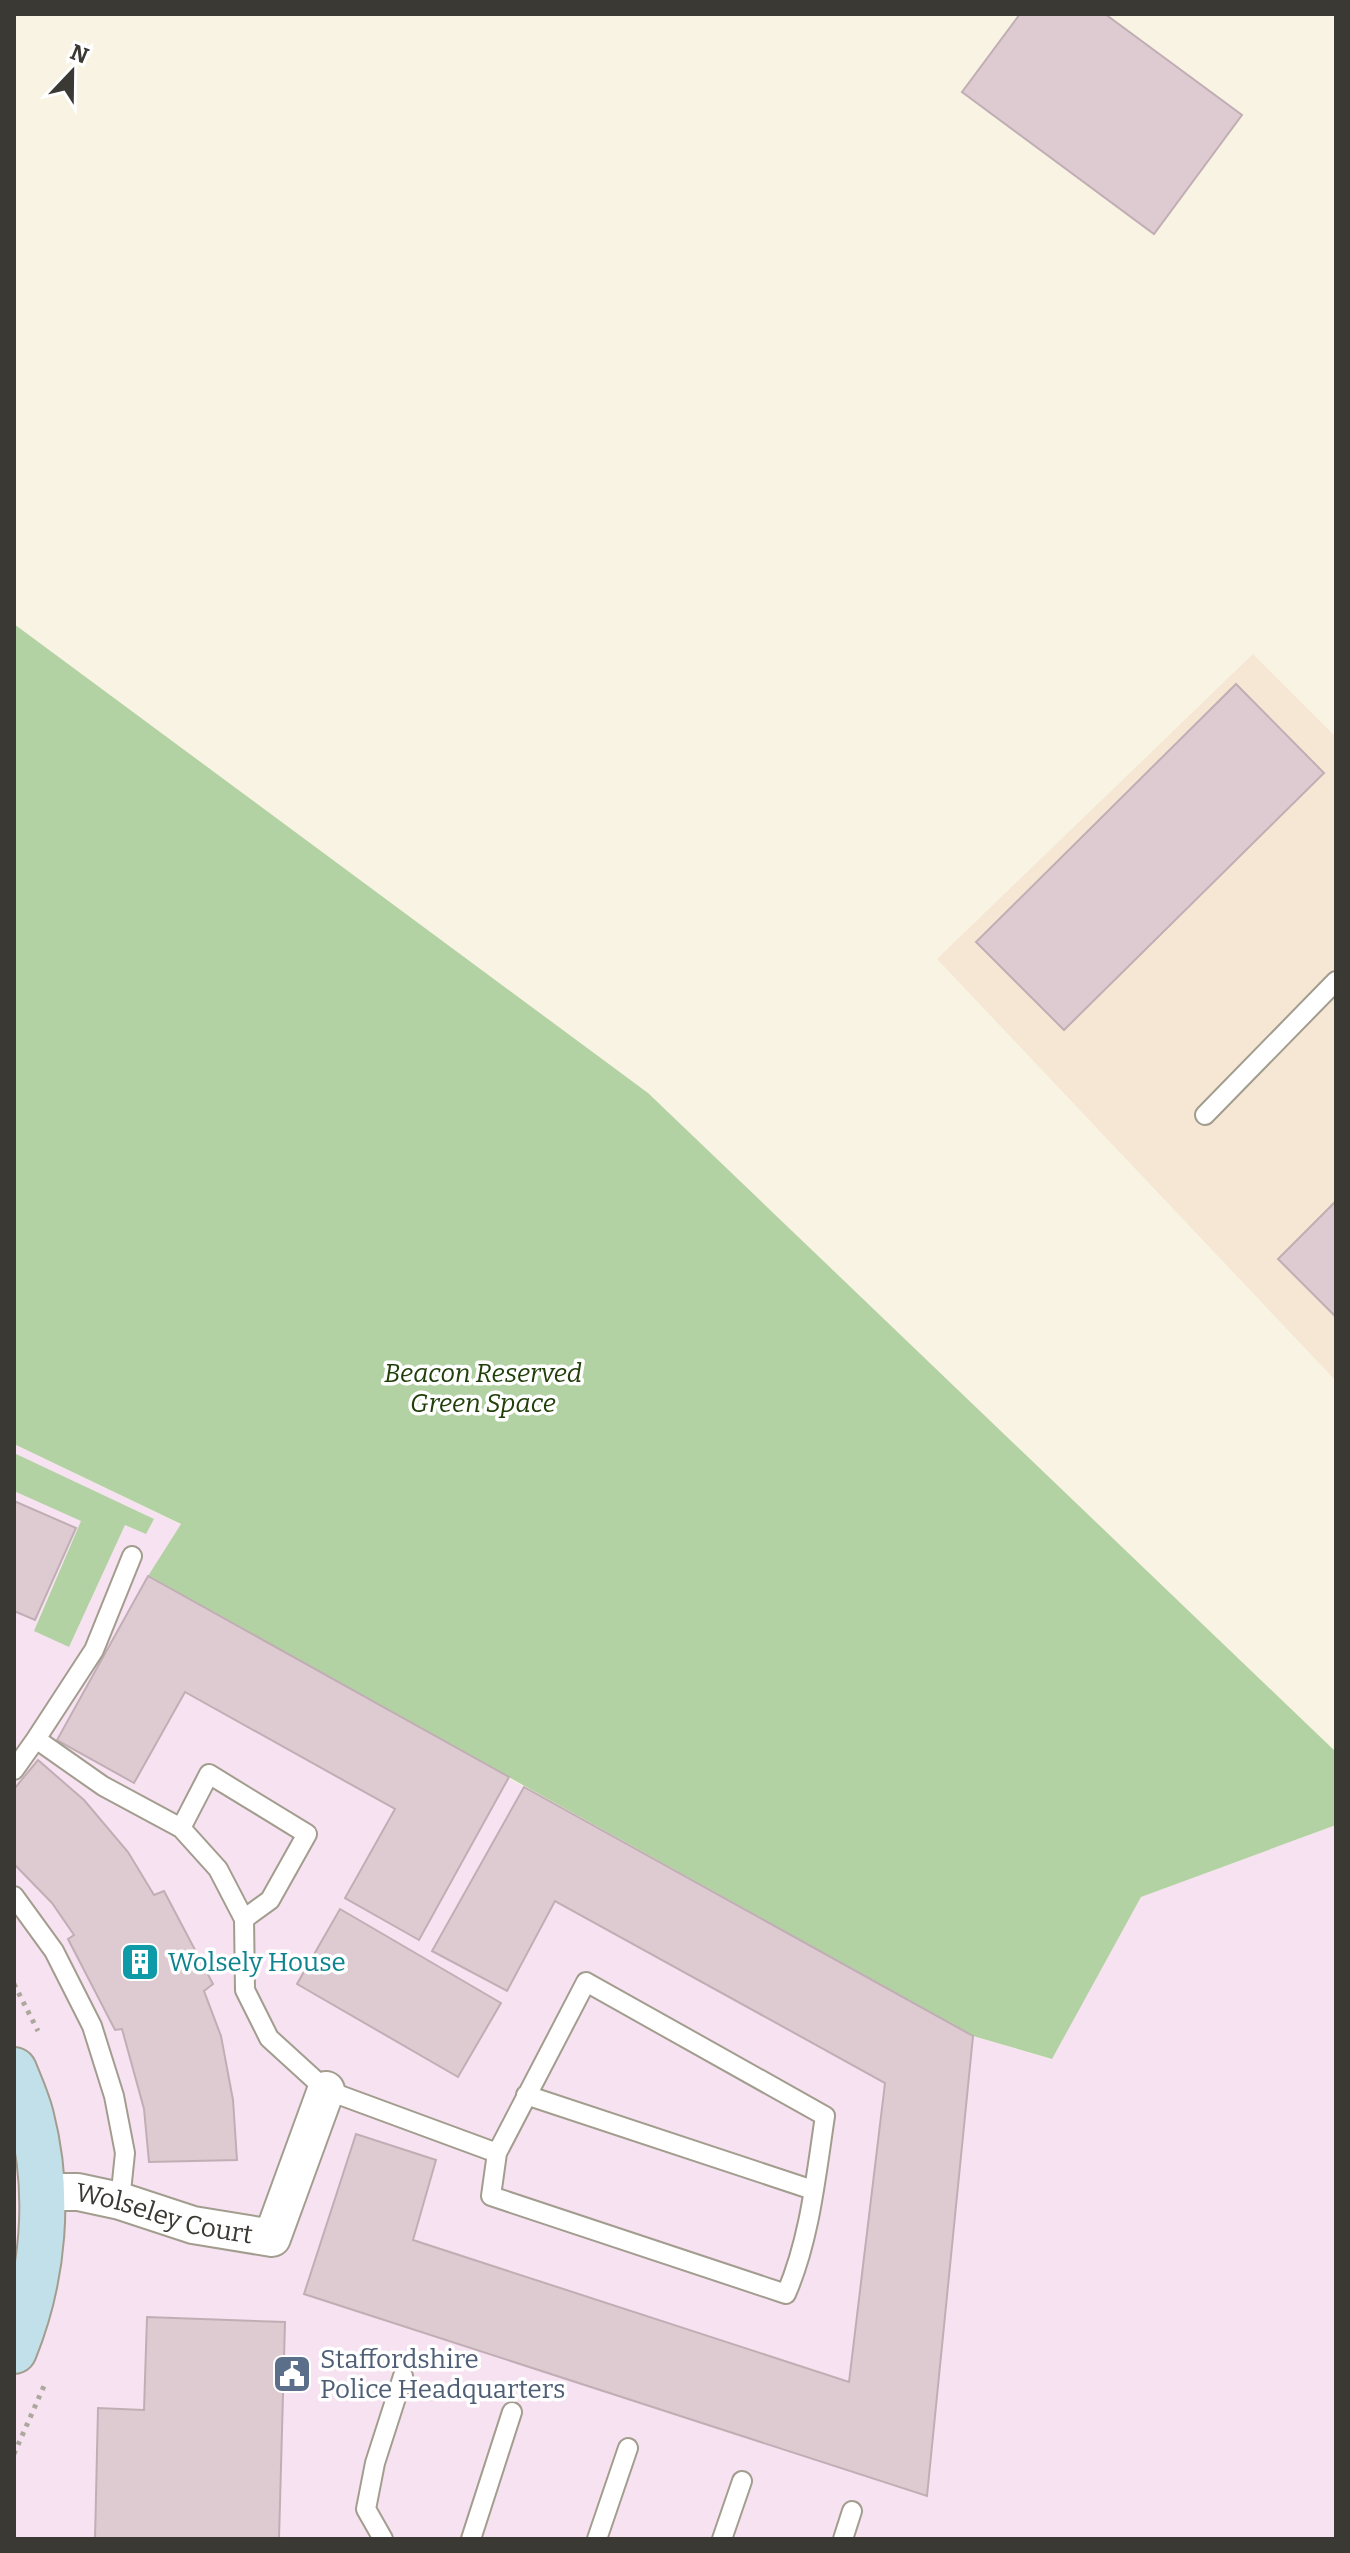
<svg xmlns="http://www.w3.org/2000/svg" width="1350" height="2553" font-family="Bitter,serif">
<style>
.commercial{fill:#f7e2f1}
.industrial{fill:#f5e7d4}
.green{fill:#b3d2a4}
.building{fill:#ddcbd1;stroke:#c0aeb4;stroke-width:2}
.lines{fill:none;stroke-linecap:round;stroke-linejoin:round}
.lane-casing{stroke:#a29d8e;stroke-width:22}
.street-casing{stroke:#a29d8e;stroke-width:40}
.secondary-casing{stroke:#a29d8e;stroke-width:48}
.path{stroke:#aca89c;stroke-width:5;stroke-dasharray:4 6;stroke-linecap:butt}
.lane{stroke:#fff;stroke-width:18}
.street{stroke:#fff;stroke-width:36}
.secondary{stroke:#c2e0e9;stroke-width:44}
.labels{text-anchor:middle;stroke-width:7;stroke-linejoin:round;paint-order:stroke}
.park-label{font-size:26px;font-style:italic;fill:#203f09;stroke:#fff}
.culture-label{font-size:26px;fill:#0d838f;stroke:#fff;text-anchor:start}
.street-label{font-size:26px;fill:#3b3933;stroke:#fff}
.service-label{font-size:26px;fill:#4e5e75;stroke:#fff;text-anchor:start}
</style>
<rect width="100%" height="100%" fill="#f9f3e3"/>
<path class="commercial" d="M14,1444L182,1525L149,1576L524,1787L973,2036L1051,2059L1141,1897L1336,1825V2539H14Z"/>
<path class="industrial" d="M1253,654L1336,737V1381L937,959Z"/>
<path class="green" d="M14,624L648,1093L1336,1752V1825L1141,1897L1052,2059L973,2036L148,1576L181,1524L14,1444Z
M14,1453L154,1519L146,1534L125,1525L69,1647L34,1631L81,1521L14,1491Z"/>
<path class="building" d="M1020,14H1105L1242,115L1154,234L962,92Z
M1236,684L1324,773L1064,1030L976,942Z
M1336,1201V1317L1278,1259Z
M14,1501L76,1528L35,1620L14,1611Z
M148,1576L509,1777L419,1940L345,1898L395,1809L185,1692L134,1783L57,1740Z
M38,1760L84,1800L128,1852L154,1895L164,1891L213,1984L204,1991L221,2036L233,2100L237,2160L149,2162L144,2109L122,2029L115,2030L68,1939L74,1935L52,1903L14,1864V1789Z
M524,1787L973,2036L927,2496L304,2294L356,2134L436,2160L413,2240L849,2382L885,2083L555,1901L507,1991L432,1951Z
M340,1909L501,2003L458,2077L297,1984Z
M147,2317L285,2322L279,2539H95L98,2408L144,2410Z"/>
<g class="lines">
<defs>
<path id="lane" d="M1205,1115L1336,981
M36,1739L94,1650L132,1556
M14,1770L36,1739L103,1786L181,1828
M14,1896L54,1951L92,2026L114,2096L125,2153L120,2201
M244,1919L270,1900L307,1834L209,1774L181,1828L218,1869L244,1919L245,1990L269,2038L326,2090L497,2153L586,1982L825,2116C816,2175 810,2239 786,2294L491,2196L497,2153
M526,2095L813,2190
M383,2539L366,2509L375,2463L403,2376
M471,2539L512,2412
M597,2539L628,2448
M722,2539L742,2481
M843,2539L852,2511"/>
<g id="street">
<path id="s1" d="M43,2192H78L120,2201L193,2225L272,2238L326,2090"/>
</g>
<path id="secondary" d="M14,2070C20,2085 27,2100 31,2116C51,2194 44,2277 14,2351"/>
</defs>
<use href="#lane" class="lane-casing"/>
<use href="#street" class="street-casing"/>
<use href="#secondary" class="secondary-casing"/>
<path class="path" d="M14,1984L38,2031
M14,2454L44,2386"/>
<use href="#lane" class="lane"/>
<use href="#street" class="street"/>
<use href="#secondary" class="secondary"/>
</g>
<defs>
<symbol id="building-square" viewBox="-11 -11 22 22"><rect x="-9" y="-9" width="18" height="18" rx="4" fill="#0f9aa8" stroke="#fff"/><path d="M-4-6H4V6H1V3H-1V6H-4ZM-2.5-4.3h1.7v1.8h-1.7ZM.8-4.3h1.7v1.8H.8ZM-2.5-1h1.7V.8h-1.7ZM.8-1h1.7V.8H.8Z" fill="#fff"/></symbol>
<symbol id="civic-square" viewBox="-11 -11 22 22"><rect x="-9" y="-9" width="18" height="18" rx="4" fill="#5c6f8a" stroke="#fff"/><path d="M-.6-6.5H3V-4.5H.6V-3L4-1V1h2V6H-6V1h2V-1L-.6-3ZM-1.2 2.5V6h2.4V2.5Z" fill="#fff"/></symbol>
</defs>
<g fill-rule="evenodd">
<use href="#building-square" x="118" y="1940" width="44" height="44"/>
<use href="#civic-square" x="270" y="2352" width="44" height="44"/>
</g>
<g class="labels">
<g class="park-label">
<text x="483" y="1382">Beacon Reserved<tspan x="483" dy="30">Green Space</tspan></text>
</g>
<g class="culture-label">
<text x="168" y="1971">Wolsely House</text>
</g>
<g class="street-label">
<text dy="9" stroke="none"><textPath href="#s1" startOffset="124">Wolseley Court</textPath></text>
</g>
<g class="service-label">
<text x="320" y="2368">Staffordshire<tspan x="320" dy="30">Police Headquarters</tspan></text>
</g>
</g>
<rect width="1350" height="2553" fill="none" stroke="#3b3933" stroke-width="32"/>
<g transform="translate(72 72) rotate(22)" stroke="#ffffff" stroke-width="6" paint-order="stroke">
<path d="M0-6L14 30L0 20L-14 30Z" fill="#3b3933"/>
<text y="-12" font-size="22" font-weight="bold" text-anchor="middle" fill="#3b3933">N</text>
</g>
</svg>
